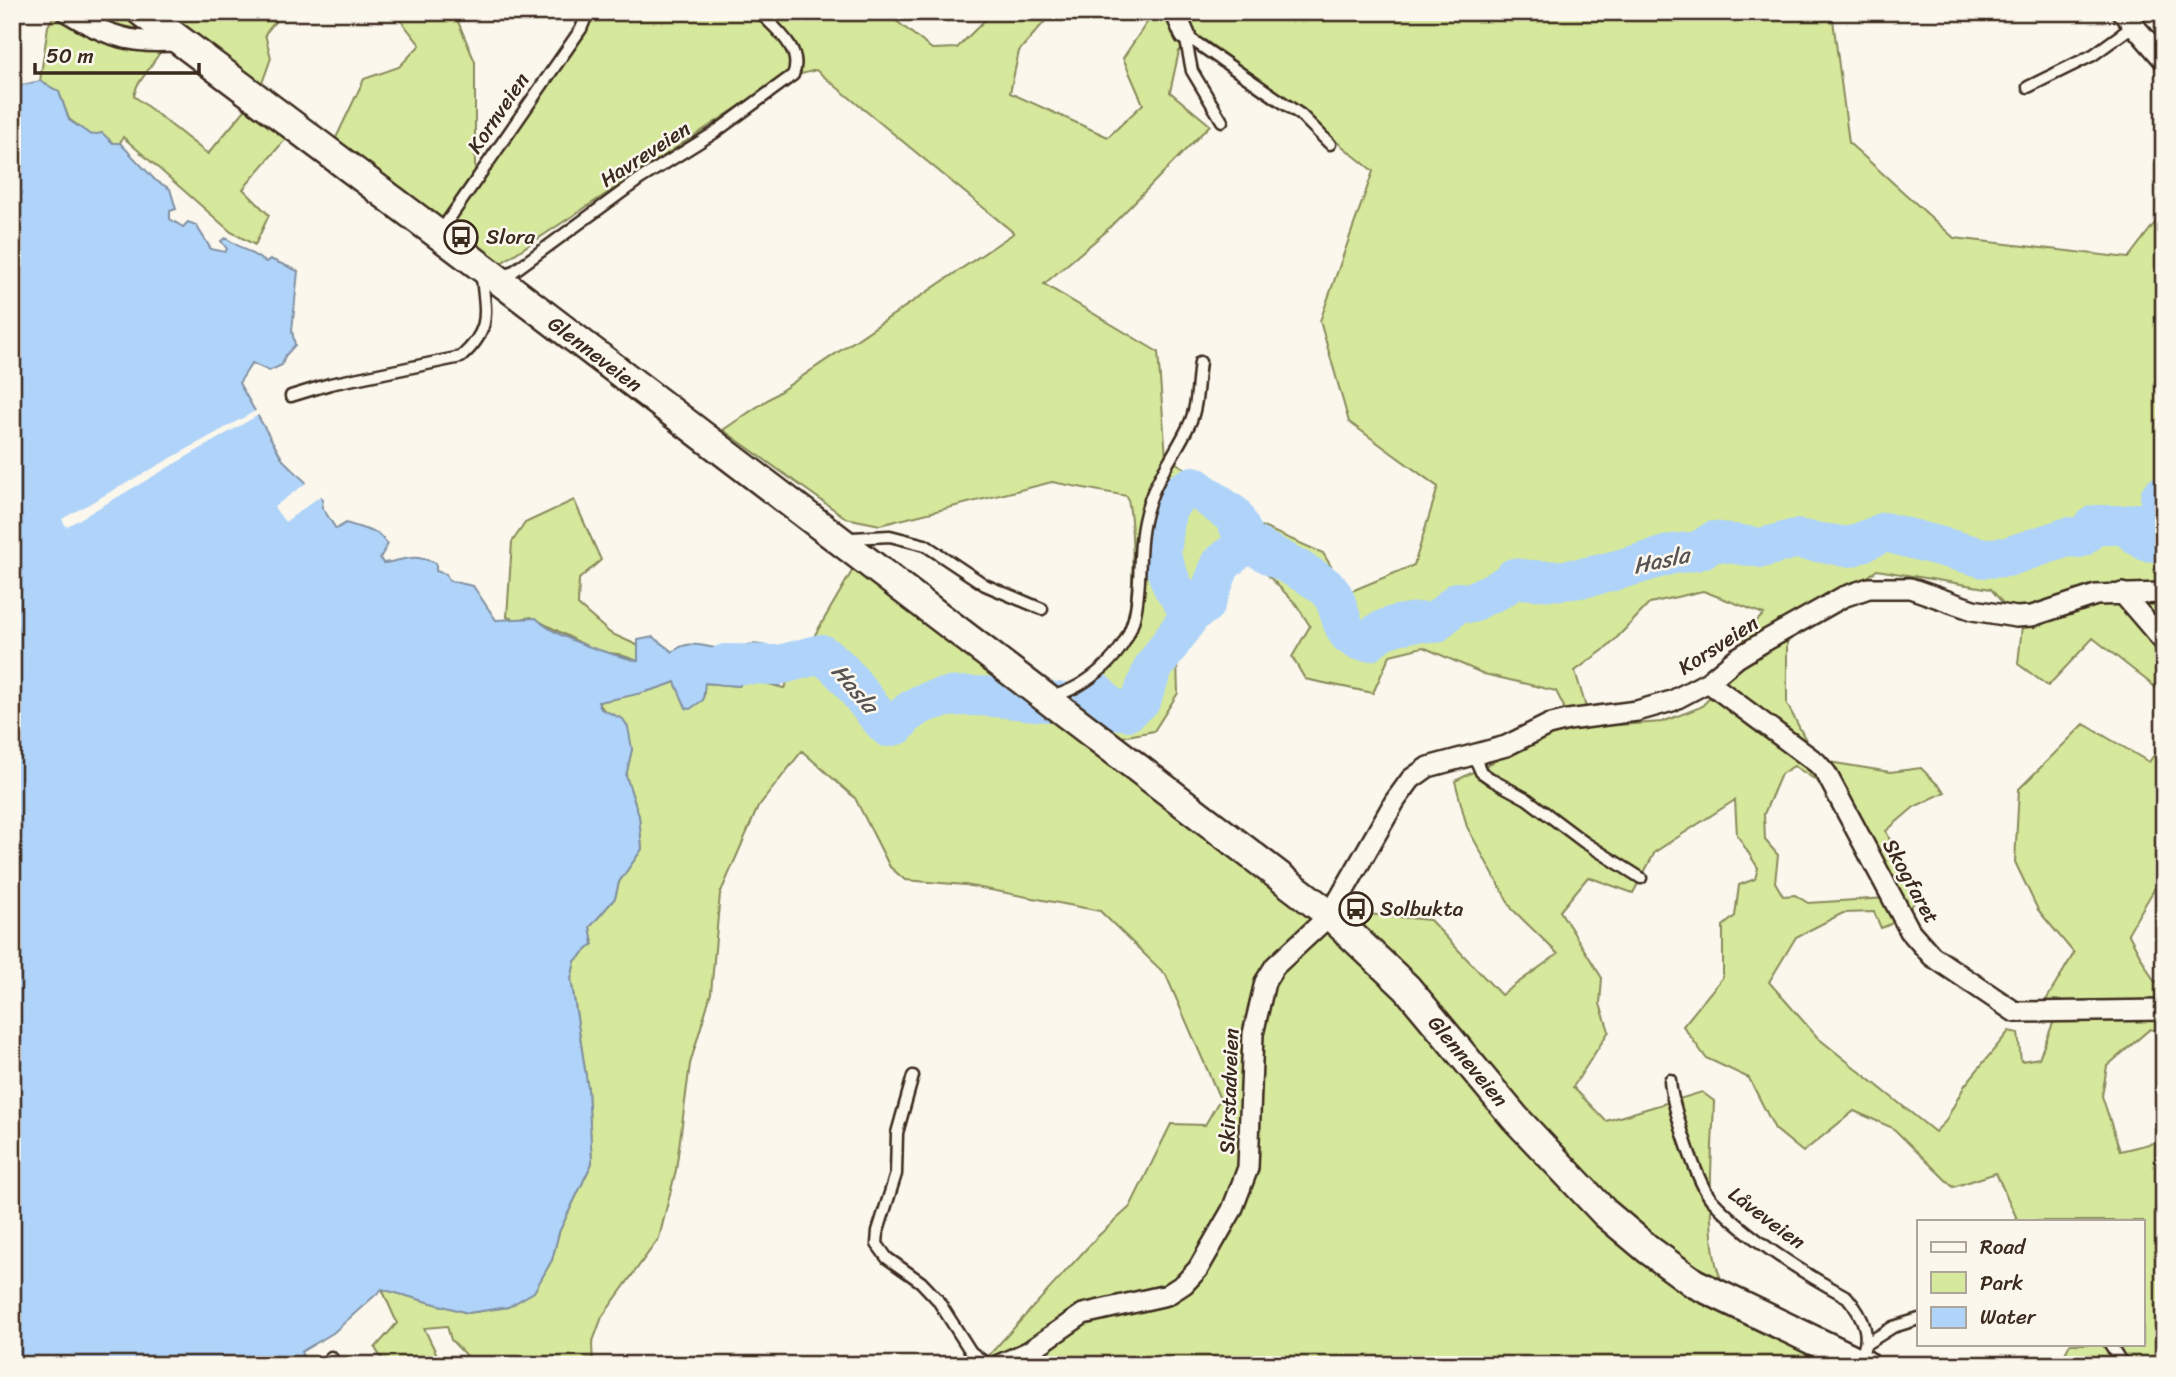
<svg xmlns="http://www.w3.org/2000/svg" width="2176" height="1377" font-family="Sriracha,sans-serif">
<style>
.green{fill:#d6e89b;stroke:#88895c;stroke-width:2;fill-rule:evenodd}
.water{fill:#b0d4f9;stroke:#8190a1;stroke-width:2}
.pier{fill:#fbf7ec}
.lines{fill:none;stroke-linecap:round;stroke-linejoin:round}
.stream{stroke:#8190a1;stroke-width:7}
.river{stroke:#b0d4f9;stroke-width:40}
.service-casing{stroke:#3b2a1e;stroke-width:15}
.minor-casing{stroke:#3b2a1e;stroke-width:24}
.secondary-casing{stroke:#3b2a1e;stroke-width:33}
.service{stroke:#fbf7ec;stroke-width:10}
.minor{stroke:#fbf7ec;stroke-width:19}
.secondary{stroke:#fbf7ec;stroke-width:28}
.labels{text-anchor:middle;stroke-width:5;stroke-linejoin:round;paint-order:stroke}
.street-label{font-size:21px;fill:#3b2a1e;stroke:#fbf7ec}
.poi-label{font-size:21px;fill:#3b2a1e;stroke:#fbf7ec;text-anchor:start}
.water-label{font-size:23px;font-style:italic;fill:#585455;stroke:#fbf7ec}
</style>
<rect width="100%" height="100%" fill="#fbf7ec"/>
<filter id="ink" filterUnits="userSpaceOnUse"><feTurbulence type="fractalNoise" baseFrequency=".0143" numOctaves="2"/><feDisplacementMap in="SourceGraphic" scale="14" xChannelSelector="R" yChannelSelector="G"/><feConvolveMatrix kernelMatrix="1 2 1 2 8 2 1 2 1" color-interpolation-filters="sRGB"/></filter>
<g filter="url(#ink)">
<path class="green" d="M56,12H283L265,34L271,58L261,86L172,35L137,86L134,96L208,154L250,104L288,136L243,189L269,215L255,245L231,232L123,137L120,143L113,144L102,133L91,136L69,119L59,92L40,81L48,26Z
M394,12H454L475,62V189L596,12H885L932,49L957,48L993,12H1053L1019,51L1010,93L1108,137L1143,104L1123,58L1154,12H1832L1849,143L1954,238L2128,258L2164,211V694L2093,638L2048,686L2018,664L2022,626L1991,589L1877,570L1787,636V704L1809,746L1829,762L1890,772L1921,768L1945,792L1914,807L1886,831L1916,900C1906,915 1898,922 1881,928L1874,912L1843,913L1796,937L1769,982L1818,1038L1935,1132L1945,1122L1965,1085L2009,1031L2018,1033L2021,1061L2039,1058L2054,1021L2045,1002L2074,953L2038,910L2015,862L2019,789L2084,724L2149,762L2164,741V873L2128,933L2154,981L2164,982V1034L2150,1029L2107,1066L2102,1096L2120,1151L2161,1141L2164,1144V1365H2059L2070,1344H2143V1221H2018L1996,1173L1953,1187L1893,1128L1854,1111L1803,1152L1775,1129L1749,1078L1706,1058L1683,1026L1723,977V926L1735,916L1739,885L1755,879L1758,868L1737,835L1735,800L1655,852L1633,893L1588,877L1560,911L1602,978L1600,1004L1609,1031L1573,1087L1606,1121L1702,1092L1714,1101C1713,1141 1703,1251 1723,1282C1747,1321 1788,1343 1827,1365H1392L1379,1357L1367,1365H980L1097,1237L1130,1207L1171,1124L1205,1125L1220,1099L1166,975L1100,911L965,885L905,880L890,867L855,798L802,751L758,807L720,894L711,993L690,1064L676,1170L659,1238L602,1317L592,1344L593,1365H475L451,1340L447,1326L424,1328L438,1357L448,1365H386L375,1348L397,1323L382,1289L468,1313L508,1307L534,1291L552,1260L559,1232L592,1163L588,1089L571,979L575,961L593,944L590,927L615,898L619,882L642,849L639,816L626,776L632,749L598,702C625,697 651,691 675,682L681,694L704,695V683L739,686L745,678L784,688L855,566L1322,928L1340,935L1367,914L1430,920L1501,995L1558,954L1512,909L1467,827L1455,781L1551,733L1564,707L1556,691L1484,674L1423,647L1390,655L1373,693L1305,679L1292,657L1310,626L1296,604L1249,556L1229,572L1177,660L1178,693L1154,731L1122,737L1076,701C1095,677 1116,651 1126,622C1135,597 1134,522 1127,496L1052,482L880,525L846,518L723,430L1014,233L816,70L779,80L498,265L335,140L364,79L399,67L420,45ZM1205,40L1254,75L1373,171L1320,321L1349,422L1438,487L1414,565L1347,593L1323,553L1256,524L1193,473L1166,457L1158,352L1044,284L1102,235L1210,125L1170,92L1179,51ZM1703,591L1764,614L1746,631L1739,668L1701,707L1662,722L1592,727L1575,671L1609,646L1650,603ZM1794,766L1853,804L1887,898L1808,903L1795,895L1783,896L1775,882L1778,855L1765,840L1764,814L1781,774Z
M574,500L601,560L579,579L578,605L610,633L639,646L638,661L618,654L598,652L531,617L516,620L507,617L512,542L525,523Z"/>
<path class="water" d="M40,81L59,92L69,120L91,135L102,133L113,143H120L155,180L170,189L176,209L170,211V219L183,227L188,222L196,225L211,249L225,252L227,249L221,241L225,238L266,262L270,259L298,271L292,331L295,345L285,356L282,365L269,371L252,363L239,383L283,460L323,499L322,507L336,529L346,523L377,533L388,544L380,558L383,563C405,561 411,552 436,563V571L446,574L449,581L473,586L496,620L536,618C556,639 610,654 638,661V640L653,637L673,652C689,637 707,649 726,649C746,649 746,640 769,647L779,665L780,686L745,678L739,686L705,683L703,700L690,709L686,708L675,682C651,692 625,697 598,702L601,709L623,719L628,727L632,749L626,776L639,816L642,849L619,882L615,898L590,927L593,944L575,961L571,979L588,1089L592,1163L559,1232L552,1260L534,1292L508,1307L468,1313L382,1289L333,1333L301,1352L307,1365H12V87Z"/>
<path class="pier" d="M257,410L260,414L66,527L62,519Z
M309,481L323,494L285,522L274,507Z"/>
<g class="lines">
<path class="stream" d="M2159,576L2164,568
M2161,610L2164,611"/>
<path class="river" d="M2124,525L2150,521L2160,514V497L2164,496
M1191,614L1172,585L1161,556L1166,510L1177,495L1193,486L1233,515L1247,542
M725,664L779,665L821,654C848,670 865,705 888,727L897,725C928,678 1009,702 1055,702C1063,702 1075,704 1082,701C1086,700 1091,695 1095,692L1112,709L1128,711L1141,700L1153,668L1191,614L1205,604L1221,564L1247,542C1261,550 1321,580 1329,590C1345,609 1336,642 1369,641C1382,624 1416,620 1435,623L1458,602L1472,603C1488,591 1497,595 1514,578C1571,587 1615,571 1669,555C1691,549 1693,557 1714,541L1762,548L1795,539L1850,547L1885,532L1984,558L2007,557L2068,537L2080,538L2095,525H2124L2146,541L2164,543"/>
<defs>
<path id="service" d="M1185,35L1301,115L1330,144
M1185,35L1192,71L1222,121
M2028,87L2093,55L2133,26
M440,232L581,29L588,12
M503,279L640,179L714,133L793,75C804,50 776,29 759,12
M291,396L330,384L461,357C491,330 486,315 482,278L485,275
M849,542L852,538L890,536L925,545L985,585L1042,609
M1050,697C1073,691 1088,681 1105,666C1156,618 1129,564 1148,506C1157,476 1176,453 1189,425C1198,407 1197,382 1200,362
M1474,756L1481,772L1494,781L1527,799L1584,842L1641,878
M913,1076L897,1133L896,1174L878,1231L877,1244L887,1258L921,1282L937,1299L971,1352L988,1365
M1670,1080C1671,1102 1697,1184 1712,1200C1746,1237 1803,1273 1847,1297C1863,1316 1874,1337 1858,1361
M1866,1344L1893,1327L1919,1319
M2110,1344L2123,1365
M331,1357L336,1365"/>
<path id="minor" d="M67,12C104,35 135,46 179,40
M1175,12L1185,35
M2122,12L2164,60
M2122,593L2164,642
M1708,682L1817,763L1826,773L1910,931L1932,956L2015,1012L2164,1010
M999,1365L1028,1352L1083,1314L1167,1295L1184,1284L1198,1269L1232,1210L1248,1168L1253,1034L1265,982L1275,966L1330,915L1395,801L1411,779L1428,767L1506,746L1548,725L1568,720L1637,711L1672,701L1708,682L1737,658L1765,641L1843,597L1869,588H1910L1973,610L2016,617L2032,616L2096,595L2164,593"/>
<path id="secondary" d="M142,12L487,271L1330,915L1407,988L1515,1118L1605,1213L1649,1250L1694,1283L1865,1365"/>
</defs>
<use href="#service" class="service-casing"/>
<use href="#minor" class="minor-casing"/>
<use href="#secondary" class="secondary-casing"/>
<use href="#service" class="service"/>
<use href="#minor" class="minor"/>
<use href="#secondary" class="secondary"/>
</g>
</g>
<defs>
<symbol id="bus-ring" viewBox="-11 -11 22 22"><circle r="9.5" fill="#fbf7ec" stroke="#3b2a1e" stroke-width="1.5"/><path d="M-5-6H5V4H4V6H2V4H-2V6H-4V4H-5ZM-3.5-4V0h7V-4ZM-3.5 1.2v1.5H-2V1.2ZM2 1.2v1.5H3.5V1.2Z" fill="#3b2a1e"/></symbol>
</defs>
<g fill-rule="evenodd">
<use href="#bus-ring" x="442" y="218" width="38" height="38"/>
<use href="#bus-ring" x="1337" y="890" width="38" height="38"/>
</g>
<g class="labels">
<g class="street-label">
<text transform="translate(498 113) rotate(-56)" y="7">Kornveien</text>
<text transform="translate(645 154) rotate(-33)" y="7">Havreveien</text>
<text transform="translate(595 354) rotate(37)" y="7">Glenneveien</text>
<text transform="translate(1718 645) rotate(-33)" y="7">Korsveien</text>
<text transform="translate(1911 881) rotate(61)" y="7">Skogfaret</text>
<text transform="translate(1468 1061) rotate(50)" y="7">Glenneveien</text>
<text transform="translate(1229 1091) rotate(-88)" y="7">Skirstadveien</text>
<text transform="translate(1767 1218) rotate(37)" y="7">Låveveien</text>
</g>
<g class="poi-label">
<text x="486" y="244">Slora</text>
<text x="1380" y="916">Solbukta</text>
</g>
<g class="water-label">
<text transform="translate(1661 560) rotate(-12)" y="8">Hasla</text>
<text transform="translate(855 688) rotate(49)" y="8">Hasla</text>
</g>
</g>
<rect width="2176" height="1377" fill="none" stroke="#fbf7ec" stroke-width="42"/>
<rect x="21" y="21" width="2134" height="1335" fill="none" stroke="#3b2a1e" stroke-width="2.5" filter="url(#ink)"/>
<rect x="1917" y="1220" width="228" height="126" fill="#fbf7ec" stroke="#aea59a" stroke-width="2"/>
<rect x="1931" y="1242" width="35" height="10" fill="#fbf7ec" stroke="#aea59a" stroke-width="2"/>
<text x="1980" y="1254" font-size="21" fill="#3b2a1e">Road</text>
<rect x="1931" y="1272" width="35" height="21" fill="#d6e89b" stroke="#aea59a" stroke-width="2"/>
<text x="1980" y="1290" font-size="21" fill="#3b2a1e">Park</text>
<rect x="1931" y="1307" width="35" height="21" fill="#b0d4f9" stroke="#aea59a" stroke-width="2"/>
<text x="1980" y="1324" font-size="21" fill="#3b2a1e">Water</text>
<path d="M35 63v10h164v-10" fill="none" stroke="#3b2a1e" stroke-width="3.5"/>
<text x="46" y="63" font-size="21" fill="#3b2a1e" stroke="#fbf7ec" stroke-width="5" paint-order="stroke">50 m</text>
</svg>
